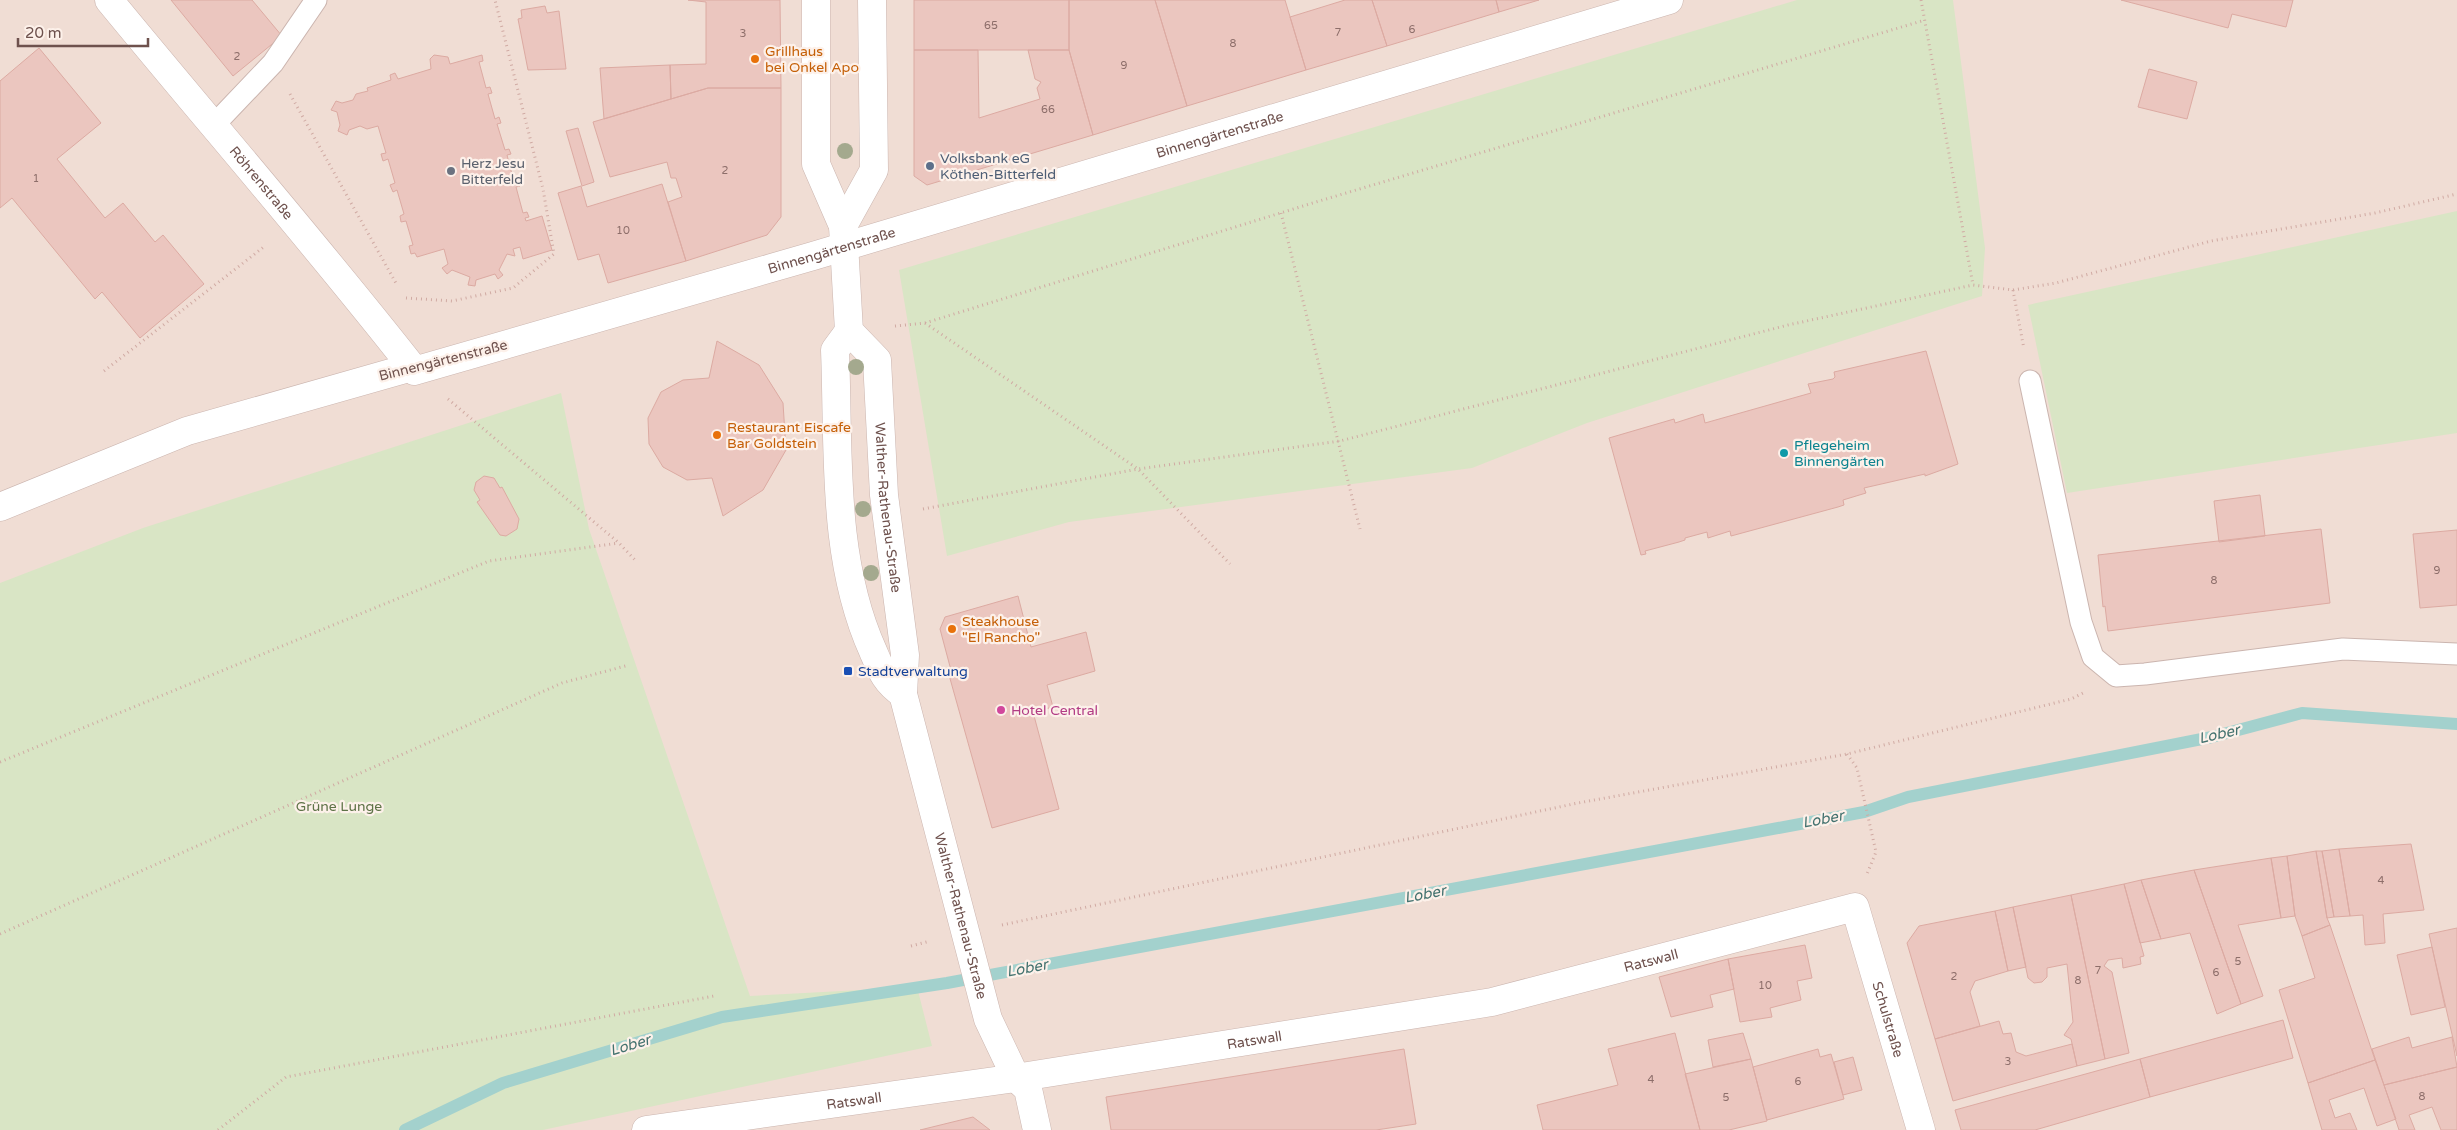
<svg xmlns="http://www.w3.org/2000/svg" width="2457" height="1130" font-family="'Varela Round',sans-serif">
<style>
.residential{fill:#f0ddd4}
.green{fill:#d9e5c5}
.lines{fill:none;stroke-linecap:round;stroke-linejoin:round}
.stream{stroke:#a3d1cd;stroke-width:12}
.building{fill:#ebc6bf;stroke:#dcaaa2}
.service-casing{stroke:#cbb5af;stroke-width:23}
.pedestrian-casing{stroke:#cbb5af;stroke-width:29}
.minor-casing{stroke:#cbb5af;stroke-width:29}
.path{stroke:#d0aaa3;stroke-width:3;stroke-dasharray:1 4;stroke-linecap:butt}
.service{stroke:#fff;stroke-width:21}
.pedestrian{stroke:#fff;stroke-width:28}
.minor{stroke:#fff;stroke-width:28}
.tree{fill:#a4a98e}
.food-dot{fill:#e8710a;stroke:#fdf1ea;stroke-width:2}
.service-dot{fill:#5c6f8a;stroke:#fdf1ea;stroke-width:2}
.worship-dot{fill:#6b7280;stroke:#fdf1ea;stroke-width:2}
.culture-dot{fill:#0f9aa8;stroke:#fdf1ea;stroke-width:2}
.transit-dot{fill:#1a4fb4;stroke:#fdf1ea;stroke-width:2}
.hotel-dot{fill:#d1479c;stroke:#fdf1ea;stroke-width:2}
.labels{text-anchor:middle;stroke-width:4.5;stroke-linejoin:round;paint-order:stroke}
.number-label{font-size:11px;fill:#8d6e6a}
.food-label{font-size:14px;fill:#c56008;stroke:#fdf1ea;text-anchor:start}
.street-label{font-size:14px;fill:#6e514d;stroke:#fdf1ea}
.service-label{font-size:14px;fill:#4e5e75;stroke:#fdf1ea;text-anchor:start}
.worship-label{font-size:14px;fill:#5b616d;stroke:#fdf1ea;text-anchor:start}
.culture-label{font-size:14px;fill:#0d838f;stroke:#fdf1ea;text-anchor:start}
.transit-label{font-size:14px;fill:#164399;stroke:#fdf1ea;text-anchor:start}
.hotel-label{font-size:14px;fill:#b23c85;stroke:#fdf1ea;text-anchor:start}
.park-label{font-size:14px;fill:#5e7347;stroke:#fdf1ea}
.water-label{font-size:15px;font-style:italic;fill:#43726f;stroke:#fdf1ea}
</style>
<rect width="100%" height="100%" fill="#f9ece4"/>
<path class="residential" d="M0,0H2457V1130H0Z"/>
<path class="green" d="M1797,0H1953L1985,248L1982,296L1587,423L1472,468L1069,522L947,556L899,270Z
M2457,211V433L2067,493L2028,305Z
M561,393L589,529L750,996L917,987L932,1046L543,1130H0V583L143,528Z"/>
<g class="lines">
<path class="stream" d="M405,1130L503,1083L722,1017L947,983L1864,812L1908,797L2212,737L2302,713L2457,724"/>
</g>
<path class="building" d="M171,0H252L282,36L233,76Z
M688,0H780L781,88H708L671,99L670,65L706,64V2Z
M914,0H1069V50H914Z
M1069,0H1155L1187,106L1093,135L1069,50Z
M1155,0H1285L1306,70L1187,106Z
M1345,0H1372L1387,46L1306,70L1290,17Z
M1372,0H1496L1499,12L1387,46Z
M1496,0H1539L1499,12Z
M2121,0H2293L2286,27L2232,14L2228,28Z
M545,6L547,13L559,11L566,69L528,70L518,19L522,18L521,10Z
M39,48L101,123L57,159L105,218L123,203L155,242L163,235L204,284L140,338L102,292L95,299L12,198L0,208V81Z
M914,50H978L979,118L1040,99L1037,88L1041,82L1035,79L1028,50H1069L1093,135L927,185L914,176Z
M434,55L448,57L450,64L482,55L483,61L479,62L486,88L490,87L492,93L488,94L495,119L499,117L501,123L497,124L505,150L509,149L511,154L507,155L514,182L518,180L520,186L516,187L523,213L527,212L529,217L525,218L526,221L542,216L552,250L523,259L520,247L513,249L515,256L507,254L499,270L503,275L498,279L495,274L476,280L475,286L468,285L470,277L452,270L447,274L442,268L448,264L444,249L417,257L415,253L411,254L409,246L413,245L406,221L401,222L400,216L404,214L397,190L393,192L390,185L395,183L388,159L383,161L381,154L386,153L378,126L367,129L360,126L349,130L347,135L338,131L340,125L337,112L331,110L336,101L342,103L353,100L356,94L368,91L367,88L391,80L390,75L395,73L398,79L431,69L430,59Z
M670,65L671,99L604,119L600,68Z
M2149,69L2197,82L2187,119L2138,107Z
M708,88H781V217L767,235L686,261L668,202L682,197L676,178H671L667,162L610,177L593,122Z
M578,128L594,182L582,186L566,131Z
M662,184L686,261L608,283L599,254L578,260L558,193L581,186L587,207Z
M717,341L759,365L783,403L786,450L763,490L723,516L712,478L687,480L663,467L649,444L648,418L661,392L683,380L709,378Z
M1926,351L1958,464L1925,476V474L1864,488L1866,493L1843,500L1844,505L1838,507L1731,536L1730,531L1708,538L1707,532L1685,538V540L1679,542L1645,551L1646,554L1641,555L1609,438L1674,419L1675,423L1703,414L1705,423L1811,393L1808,384L1833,379L1835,377L1834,372Z
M484,476L494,478L500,488L502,487L519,519L517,529L506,536L500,535L477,502L480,500L474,490L476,482Z
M2260,495L2265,536L2219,542L2214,501Z
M2321,529L2330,603L2108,631L2105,606L2103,607L2098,555Z
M2457,530V605L2420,608L2413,534Z
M1018,596L1031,647L1086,632L1095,671L1047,685L1053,707L1033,712L1059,809L992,828L949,675L952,674L940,629L945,617Z
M2411,844L2424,910L2383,914L2385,943L2365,945L2363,915L2350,916L2339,849Z
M2339,849L2350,916L2334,917L2322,851Z
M2316,851H2322L2334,917L2327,918Z
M2316,851L2327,918L2330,925L2302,936L2295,916L2287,856Z
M2287,856L2295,916L2281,918L2271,858Z
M2271,858L2281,918L2238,925L2263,996L2241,1004L2194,870Z
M2194,870L2241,1004L2217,1014L2190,933L2161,939L2141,880Z
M2141,880L2161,939L2140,943L2124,884Z
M2124,884L2144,956L2140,957L2141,964L2123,968L2122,958L2108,960L2104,966L2112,972L2129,1053L2105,1059L2071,895Z
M2071,895L2105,1059L2077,1066L2071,1039L2064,1035L2073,1022L2067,964L2047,968V977L2042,982L2034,983L2028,978L2013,907Z
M2013,907L2026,967L2008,971L1995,911Z
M1995,911L2008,971L1975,981L1970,992L1980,1026L1935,1039L1907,943L1919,926Z
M2330,925L2375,1060L2308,1083L2279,990L2315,978L2302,936Z
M2457,928V1056L2429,934Z
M1805,945L1812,978L1797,981L1801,1000L1770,1008L1772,1017L1740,1022L1728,959Z
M2432,947L2445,1007L2411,1015L2397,955Z
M1728,959L1734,989L1710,995L1713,1007L1671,1017L1659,977Z
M2283,1020L2293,1058L2150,1097L2140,1059Z
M1999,1021L2003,1034L2011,1033L2016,1052L2026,1056L2072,1044L2077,1066L1953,1101L1935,1039Z
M1675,1033L1700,1130H1543L1537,1105L1618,1085L1608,1049Z
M1743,1033L1751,1059L1713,1067L1708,1040Z
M2409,1037L2412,1048L2452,1037L2457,1067L2384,1085L2372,1049Z
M1404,1049L1416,1124L1376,1130H1111L1106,1097Z
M1818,1049L1820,1057L1831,1054L1844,1099L1767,1120L1753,1067Z
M1853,1057L1862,1090L1843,1095L1834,1062Z
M1751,1059L1767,1121L1729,1130H1700L1685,1074Z
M2140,1059L2150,1097L2035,1130H1961L1955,1110Z
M2375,1060L2396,1119L2377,1126L2364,1088L2329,1100L2335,1118L2350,1113L2357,1130H2322L2308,1083Z
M2457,1067V1130H2441L2432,1107L2409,1115L2415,1130H2399L2384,1085Z
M973,1117L990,1130H920Z"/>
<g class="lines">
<defs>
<path id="service" d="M213,126L273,63L316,0
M2030,381L2081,622L2093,657L2116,676L2145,674L2343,649L2457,654"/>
<path id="pedestrian" d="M1016,1078L1028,1089L1037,1130"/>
<g id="minor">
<path id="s1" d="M109,0C210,123 314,242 412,367"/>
<path id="s2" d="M816,0V164L843,226L849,331L877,360L884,495L905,655L903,694L988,1019L1016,1078"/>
<path d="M843,226L874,170L872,0"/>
<path d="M849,331L835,350C839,450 831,558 873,651C881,670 885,682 903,694"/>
<path id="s3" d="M0,507L187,431L412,367L414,371L813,256L1669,0"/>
<path id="s4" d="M646,1130L1016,1078L1492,1002L1855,907L1921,1130"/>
</g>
</defs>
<use href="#service" class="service-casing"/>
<use href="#pedestrian" class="pedestrian-casing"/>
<use href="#minor" class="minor-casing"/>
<path class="path" d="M1921,0L1973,285
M290,94L397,285
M1281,213L1360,529
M2013,290L2024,349
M406,298L452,301L513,288L554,254L543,189L495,0
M925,323L1138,469L1230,564
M895,326L925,323L1316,202L1925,20
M104,371L265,246
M448,399L619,543L635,560
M923,509L1138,469L1340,441L1788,325L1973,285L2013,290L2056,283L2211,241L2375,213L2457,194
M1847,754L1857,768L1876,852L1867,874
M0,762L489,561L619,543
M1002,925L1578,803L1847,754L2071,699L2083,693
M0,934L562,683L629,665
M911,946L930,941
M218,1130L286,1077L714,996"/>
<use href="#service" class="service"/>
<use href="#pedestrian" class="pedestrian"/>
<use href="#minor" class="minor"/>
</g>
<g class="tree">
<circle cx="845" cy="151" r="8"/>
<circle cx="856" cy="367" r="8"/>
<circle cx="863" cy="509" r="8"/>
<circle cx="871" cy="573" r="8"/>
</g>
<g class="food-dot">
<circle cx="755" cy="59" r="5"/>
<circle cx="717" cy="435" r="5"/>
<circle cx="952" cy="629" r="5"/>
</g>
<circle class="service-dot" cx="930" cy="166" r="5"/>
<circle class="worship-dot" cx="451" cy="171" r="5"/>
<circle class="culture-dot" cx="1784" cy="453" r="5"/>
<rect class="transit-dot" x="843" y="666" width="10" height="10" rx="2.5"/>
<circle class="hotel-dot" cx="1001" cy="710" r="5"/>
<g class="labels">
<g class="number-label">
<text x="991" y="29">65</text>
<text x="1412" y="33">6</text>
<text x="1338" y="36">7</text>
<text x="743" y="37">3</text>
<text x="1233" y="47">8</text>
<text x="237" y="60">2</text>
<text x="1124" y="69">9</text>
<text x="1048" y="113">66</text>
<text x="725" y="174">2</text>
<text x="36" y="182">1</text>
<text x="623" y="234">10</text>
<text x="2437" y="574">9</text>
<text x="2214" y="584">8</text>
<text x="2381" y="884">4</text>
<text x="2238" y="965">5</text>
<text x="2098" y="974">7</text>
<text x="2216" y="976">6</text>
<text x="1954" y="980">2</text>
<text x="2078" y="984">8</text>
<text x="1765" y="989">10</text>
<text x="2008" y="1065">3</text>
<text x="1651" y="1083">4</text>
<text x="1798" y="1085">6</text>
<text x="2422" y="1100">8</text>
<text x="1726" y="1101">5</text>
</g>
<g class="food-label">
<text x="765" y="56">Grillhaus<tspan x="765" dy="16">bei Onkel Apo</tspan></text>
<text x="727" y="432">Restaurant Eiscafe<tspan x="727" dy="16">Bar Goldstein</tspan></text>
<text x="962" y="626">Steakhouse<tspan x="962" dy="16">"El Rancho"</tspan></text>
</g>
<g class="street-label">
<text dy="5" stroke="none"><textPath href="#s3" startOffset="1280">Binnengärtenstraße</textPath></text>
<text dy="5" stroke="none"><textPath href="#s1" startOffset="238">Röhrenstraße</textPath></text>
<text dy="5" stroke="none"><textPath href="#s3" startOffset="875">Binnengärtenstraße</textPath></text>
<text transform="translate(443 360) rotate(-14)" y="5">Binnengärtenstraße</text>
<text dy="5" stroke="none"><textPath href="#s2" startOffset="525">Walther-Rathenau-Straße</textPath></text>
<text dy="5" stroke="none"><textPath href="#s2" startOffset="942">Walther-Rathenau-Straße</textPath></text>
<text dy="5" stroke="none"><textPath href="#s4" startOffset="1020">Ratswall</textPath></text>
<text dy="5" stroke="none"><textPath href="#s4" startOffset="1348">Schulstraße</textPath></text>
<text dy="5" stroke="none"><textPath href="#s4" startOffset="615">Ratswall</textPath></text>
<text dy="5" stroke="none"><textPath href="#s4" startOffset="210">Ratswall</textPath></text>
</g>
<g class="service-label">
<text x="940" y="163">Volksbank eG<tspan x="940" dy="16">Köthen-Bitterfeld</tspan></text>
</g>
<g class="worship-label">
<text x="461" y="168">Herz Jesu<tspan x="461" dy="16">Bitterfeld</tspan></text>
</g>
<g class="culture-label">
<text x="1794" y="450">Pflegeheim<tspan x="1794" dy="16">Binnengärten</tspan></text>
</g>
<g class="transit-label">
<text x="858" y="676">Stadtverwaltung</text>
</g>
<g class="hotel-label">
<text x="1011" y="715">Hotel Central</text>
</g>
<g class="park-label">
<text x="339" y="811">Grüne Lunge</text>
</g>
<g class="water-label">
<text transform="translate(2219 734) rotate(-13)" y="5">Lober</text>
<text transform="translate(1823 819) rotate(-11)" y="5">Lober</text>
<text transform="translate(1425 894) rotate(-11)" y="5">Lober</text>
<text transform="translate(1027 968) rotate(-11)" y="5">Lober</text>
<text transform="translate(630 1045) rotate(-17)" y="5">Lober</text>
</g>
</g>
<path d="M18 38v8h130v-8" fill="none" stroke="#6e514d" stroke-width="2.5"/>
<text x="25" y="38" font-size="15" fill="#6e514d" stroke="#fdf1ea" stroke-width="4" paint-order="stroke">20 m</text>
</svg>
